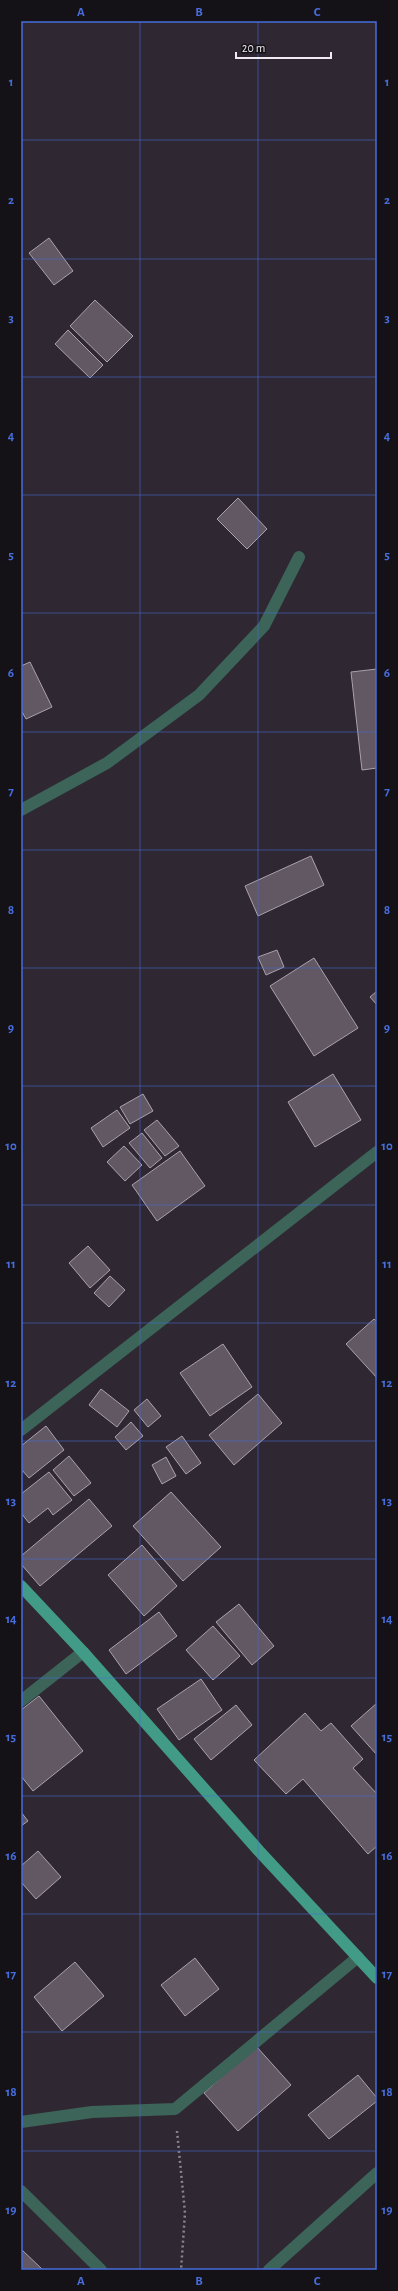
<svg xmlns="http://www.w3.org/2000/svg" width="398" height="2291" font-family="'Alegreya Sans',sans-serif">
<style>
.building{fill:#615864;stroke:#aba1af}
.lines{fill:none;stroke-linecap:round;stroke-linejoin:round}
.path{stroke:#8b858e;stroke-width:2.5;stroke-dasharray:2 3;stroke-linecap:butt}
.minor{stroke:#3c6459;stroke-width:12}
.major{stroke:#429b86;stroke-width:12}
.grid{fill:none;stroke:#476ddd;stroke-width:1;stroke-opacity:0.55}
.neatline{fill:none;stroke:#476ddd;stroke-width:1.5}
.grid-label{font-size:13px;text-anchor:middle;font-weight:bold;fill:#476ddd}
</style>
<rect width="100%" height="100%" fill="#2f2832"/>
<path class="building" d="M49,238L73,271L54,285L29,253Z
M95,300L133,336L107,362L70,326Z
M68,330L103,365L90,378L55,344Z
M238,498L267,529L247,549L217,519Z
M30,662L52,707L26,719L21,710V666Z
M377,669V768L362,770L351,672Z
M311,856L324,885L258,916L245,886Z
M277,950L284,967L266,975L258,957Z
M314,958L358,1028L314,1056L270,986Z
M377,991V1005L370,997Z
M333,1074L361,1120L315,1147L288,1102Z
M143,1094L153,1111L130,1124L120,1107Z
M117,1110L130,1128L103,1147L91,1128Z
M157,1120L179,1146L165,1156L144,1130Z
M142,1133L162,1158L150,1168L129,1143Z
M124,1146L142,1165L125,1181L107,1162Z
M180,1151L205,1186L157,1221L132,1185Z
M88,1246L110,1270L90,1288L69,1263Z
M110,1276L125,1290L109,1307L94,1293Z
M374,1319L377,1322V1378L346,1344Z
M223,1344L252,1387L210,1416L180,1373Z
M101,1389L129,1411L117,1427L89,1405Z
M258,1394L282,1423L234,1465L209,1435Z
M147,1399L161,1416L148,1427L134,1410Z
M131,1422L143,1436L126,1450L115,1437Z
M46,1426L64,1450L29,1478L21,1469V1446Z
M182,1436L201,1463L186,1474L166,1447Z
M69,1456L91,1483L74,1496L53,1470Z
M166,1457L176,1476L162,1484L152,1465Z
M49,1472L72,1500L53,1515L48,1508L29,1523L21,1513V1494Z
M171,1492L221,1547L183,1581L133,1526Z
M89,1499L112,1526L40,1586L21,1564V1556Z
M142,1545L177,1586L144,1616L108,1575Z
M239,1604L274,1646L252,1665L216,1622Z
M159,1612L177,1636L126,1674L109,1650Z
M213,1626L240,1656L213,1680L186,1650Z
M201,1679L222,1710L179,1740L157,1709Z
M39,1696L83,1751L33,1791L21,1776V1710Z
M377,1703V1755L351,1726Z
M236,1705L252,1725L211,1760L194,1739Z
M305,1713L321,1731L331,1723L363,1759L353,1768L377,1794V1846L368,1854L303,1779L286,1794L254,1760Z
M21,1812L28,1821L21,1826Z
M38,1851L61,1877L36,1899L21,1882V1866Z
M195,1958L219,1989L185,2016L161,1985Z
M75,1962L104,1996L62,2031L34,1997Z
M256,2046L291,2085L238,2131L204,2093Z
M358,2075L377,2098V2101L329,2139L308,2115Z
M21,2249L43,2270H21Z"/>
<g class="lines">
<path class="path" d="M177,2131L185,2213L181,2270"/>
<path class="minor" d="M21,810L107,763L199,695L264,626L299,557
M21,1430L377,1152
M21,1701L83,1652
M21,2122L92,2112L175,2109L358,1957
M21,2191L101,2270
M269,2270L377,2173"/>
<path class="major" d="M21,1586L83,1652L259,1851L377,1978"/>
</g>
<path class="grid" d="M140,21V2270M258,21V2270M21,140H377M21,259H377M21,377H377M21,495H377M21,613H377M21,732H377M21,850H377M21,968H377M21,1086H377M21,1205H377M21,1323H377M21,1441H377M21,1559H377M21,1678H377M21,1796H377M21,1914H377M21,2032H377M21,2151H377"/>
<rect width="398" height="2291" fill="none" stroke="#151217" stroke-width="44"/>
<path d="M236 52v6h95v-6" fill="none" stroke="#f0ebf2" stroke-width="2"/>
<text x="242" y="52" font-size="12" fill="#f0ebf2" stroke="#151217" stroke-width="3" paint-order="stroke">20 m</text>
<rect x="22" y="22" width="354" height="2247" class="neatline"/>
<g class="grid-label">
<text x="81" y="16">A</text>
<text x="199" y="16">B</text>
<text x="317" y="16">C</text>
<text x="11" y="86">1</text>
<text x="387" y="86">1</text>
<text x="11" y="204">2</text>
<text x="387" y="204">2</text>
<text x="11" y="322">3</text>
<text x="387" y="322">3</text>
<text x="11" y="440">4</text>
<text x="387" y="440">4</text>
<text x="11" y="559">5</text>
<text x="387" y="559">5</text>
<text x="11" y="677">6</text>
<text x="387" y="677">6</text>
<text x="11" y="795">7</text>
<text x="387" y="795">7</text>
<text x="11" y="914">8</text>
<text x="387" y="914">8</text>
<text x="11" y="1032">9</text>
<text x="387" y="1032">9</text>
<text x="11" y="1150">10</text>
<text x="387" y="1150">10</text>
<text x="11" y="1268">11</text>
<text x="387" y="1268">11</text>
<text x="11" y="1387">12</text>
<text x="387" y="1387">12</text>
<text x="11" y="1505">13</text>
<text x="387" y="1505">13</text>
<text x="11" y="1623">14</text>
<text x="387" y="1623">14</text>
<text x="11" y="1741">15</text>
<text x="387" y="1741">15</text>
<text x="11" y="1860">16</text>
<text x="387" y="1860">16</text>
<text x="11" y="1978">17</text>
<text x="387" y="1978">17</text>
<text x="11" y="2096">18</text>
<text x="387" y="2096">18</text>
<text x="11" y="2214">19</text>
<text x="387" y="2214">19</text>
<text x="81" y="2285">A</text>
<text x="199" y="2285">B</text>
<text x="317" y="2285">C</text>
</g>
</svg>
